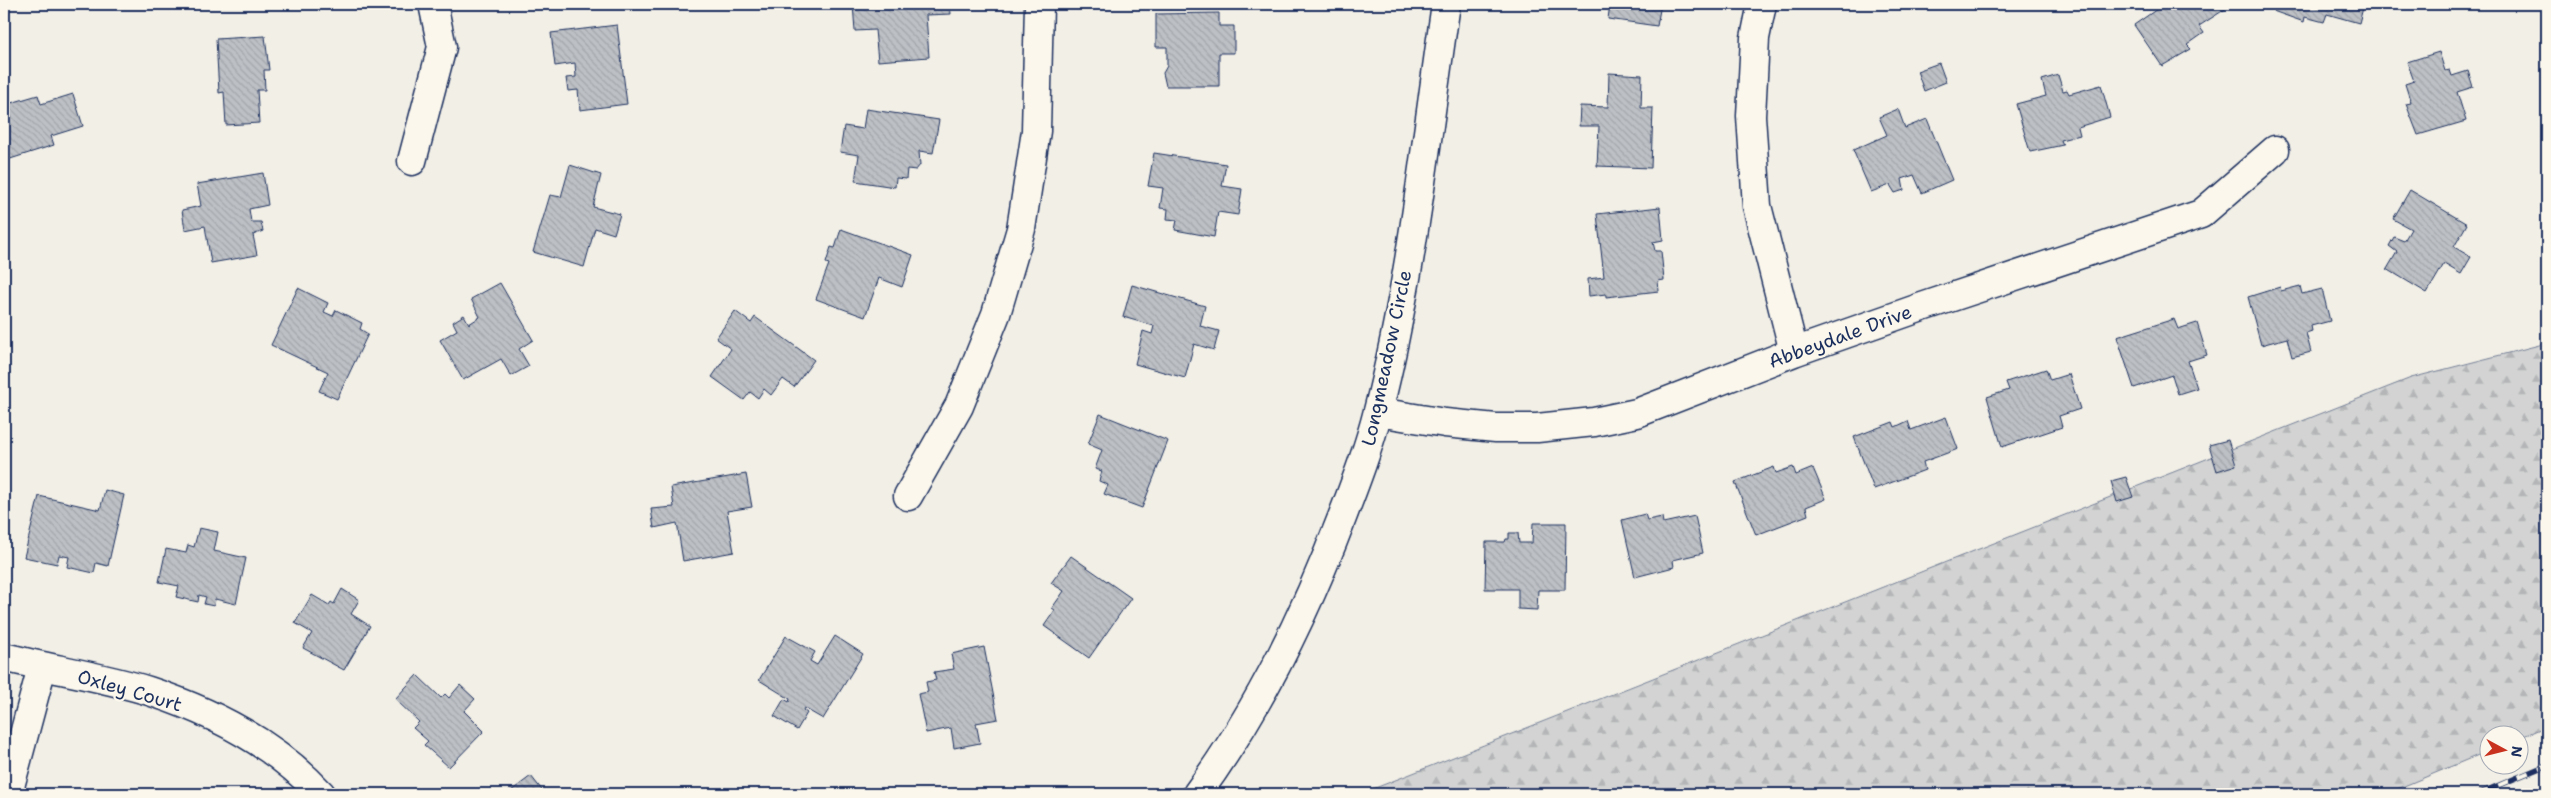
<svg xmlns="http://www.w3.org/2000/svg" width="2551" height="798" font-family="'Shantell Sans',sans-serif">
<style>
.forest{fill:url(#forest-firs);stroke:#768198}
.building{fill:url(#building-back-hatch);stroke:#1b2f5e}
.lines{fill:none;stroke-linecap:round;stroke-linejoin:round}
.minor-casing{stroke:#1b2f5e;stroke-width:31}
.minor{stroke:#fbf7ec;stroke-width:28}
.rail-casing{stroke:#1b2f5e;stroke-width:5.5}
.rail{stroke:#fbf7ec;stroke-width:4;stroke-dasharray:11;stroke-linecap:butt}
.labels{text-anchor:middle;stroke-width:4.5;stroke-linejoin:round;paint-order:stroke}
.street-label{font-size:19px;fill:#1b2f5e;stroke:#fbf7ec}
</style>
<defs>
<pattern id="forest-firs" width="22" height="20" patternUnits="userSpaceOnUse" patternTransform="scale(1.25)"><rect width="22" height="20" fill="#d2d3d2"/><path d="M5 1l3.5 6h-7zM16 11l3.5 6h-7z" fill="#b4b5b7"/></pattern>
<pattern id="building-back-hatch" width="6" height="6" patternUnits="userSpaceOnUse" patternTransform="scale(1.25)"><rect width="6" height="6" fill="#bdc0c4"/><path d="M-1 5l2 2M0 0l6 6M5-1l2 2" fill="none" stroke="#a2a5ab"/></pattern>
</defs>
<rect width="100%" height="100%" fill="#f2efe6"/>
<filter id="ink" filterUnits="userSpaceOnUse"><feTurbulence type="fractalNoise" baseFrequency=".02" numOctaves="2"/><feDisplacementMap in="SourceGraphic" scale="10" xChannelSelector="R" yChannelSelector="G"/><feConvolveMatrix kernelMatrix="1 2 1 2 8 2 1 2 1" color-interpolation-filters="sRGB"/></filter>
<g filter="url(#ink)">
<path class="forest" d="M2547,343V726L2519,738L2518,736H2488V751L2385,794H1360L2411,378Z"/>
<path class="building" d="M853,4H950L951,14L926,15L929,57L878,61L875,30L855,31Z
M1610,4H1661L1657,26L1608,19Z
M2157,4H2224L2227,8L2199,26L2204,33L2187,45L2191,49L2162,66L2134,25L2160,7Z
M2275,4H2364L2359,23L2327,14L2324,22L2305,17L2304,22L2273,11Z
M1219,13V26H1234V53H1219V86H1166L1163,73L1167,66V47H1156V14Z
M617,25L627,104L580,110L578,90L568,91L566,78L576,77L575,63L555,66L551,33Z
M265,36L269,70H264L265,90H257L259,123L226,125L224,92L219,93L216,39Z
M2439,52L2445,71L2450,70L2452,76L2468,71L2473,87L2457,92L2466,121L2418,135L2406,104L2411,103L2405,84L2414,81L2407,62Z
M1939,63L1946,82L1924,91L1917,71Z
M1609,73L1642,75L1641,108H1653L1651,168L1597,166L1599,126H1579L1580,106L1608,107Z
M2058,75L2063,91L2067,90L2069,94L2101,85L2110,117L2078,127L2080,135L2061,140L2063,145L2030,152L2016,104L2046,96L2042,80Z
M73,94L83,126L51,136L54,145L4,161V105L38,95L41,104Z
M866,109L939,120L933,153L919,151L920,165L916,170L907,169L906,179L896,178L895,187L855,181L859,155L840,152L844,126L863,129Z
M1898,109L1905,128L1927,119L1952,180L1922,193L1914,175L1902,179L1904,190L1895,193L1890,185L1871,192L1853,150L1887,135L1879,117Z
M1154,153L1226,164L1222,186L1242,189L1238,215L1218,212L1214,237L1175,230L1177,220L1167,219L1168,209L1160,208L1163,188L1148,186Z
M570,165L601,175L593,207L620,214L614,234L595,228L584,267L533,252L550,195L561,197Z
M263,173L268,205L249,209L251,222H261L263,231L253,235L257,255L211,263L205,226L185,230L182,210L201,206L197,184Z
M2410,190L2467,224L2454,247L2471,257L2461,274L2444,264L2427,293L2387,269L2397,252L2389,246L2394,237L2404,241L2411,229L2393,219Z
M1660,207L1663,240L1653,242L1655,251H1661L1664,280L1658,281L1659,291L1606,297V294L1589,296L1588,279L1604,277L1597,214Z
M841,229L913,255L902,287L879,278L865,317L816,299L829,264L826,263L831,247L835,248Z
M500,283L533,340L519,349L529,366L511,376L501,359L463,380L440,340L457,330L453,322L464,315L469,324L480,317L471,299Z
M1132,285L1205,306L1200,326L1219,331L1214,350L1194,344L1185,378L1135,364L1143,331L1152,334L1154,326L1123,317Z
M2300,286L2302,294L2322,289L2330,321L2311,326L2312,331L2306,333L2311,352L2292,357L2287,338L2261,345L2248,297L2280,287L2281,291Z
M298,288L328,303L324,312L333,316L336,310L362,323L360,329L368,334L337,399L319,391L328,372L271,345Z
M735,311L751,323L755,317L814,360L794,387L783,379L771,395L764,389L758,398L750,392L744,400L712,377L731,349L716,338Z
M2174,319L2178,329L2197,323L2207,355L2188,361L2197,388L2178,394L2172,375L2134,388L2117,337Z
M2046,369L2050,380L2069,374L2080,409L2059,416L2062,427L2002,447L1987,397L2009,390L2006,382Z
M1100,414L1168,441L1142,508L1104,494L1108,485L1099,481L1102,471L1095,469L1102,450L1088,444Z
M1946,417L1958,449L1923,462L1925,470L1874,489L1854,437L1893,422L1895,427L1908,421L1911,430Z
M2228,440L2236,465L2217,471L2209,445Z
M1774,467L1776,473L1793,467L1796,475L1813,468L1826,499L1806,507L1808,515L1756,535L1735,482Z
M746,474L752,507L727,511L734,552L683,561L677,523L654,528L651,509L674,507L671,487Z
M2126,477L2133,497L2117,502L2111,481Z
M105,490L124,495L108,566L96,563L94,573L67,567L69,557L59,555L57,564L24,557L39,496L100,510Z
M1645,514L1647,520L1662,517L1663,523L1695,516L1703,553L1673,560L1674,567L1635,577L1622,520Z
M1533,523H1566L1565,590H1538L1537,610L1518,609V589H1485L1486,542H1505L1506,539H1509V533H1518L1519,543H1532Z
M199,528L218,532L214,551L246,558L236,604L215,599L214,606L204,604L206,597L199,595L198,602L176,597L179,586L159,582L166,549L186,553L188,545L194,547Z
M1071,556L1131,598L1089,658L1044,626L1055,610L1052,608L1064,591L1051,583Z
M342,589L359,600L351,614L370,626L344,670L303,648L312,633L295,623L312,595L329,605L331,602L334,604Z
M786,636L815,652L810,661L817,665L835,636L863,654L823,719L804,708L803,710L807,713L797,730L774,716L784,699L789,702L790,699L759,680Z
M984,647L998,719L976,723L980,743L954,748L951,728L926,733L918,694L928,692L926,682L936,680L934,672L954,669L951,654Z
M417,675L441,698L445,694L449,698L460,685L475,699L464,711L484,731L449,767L424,745L428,741L413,728L419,722L395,699Z
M531,776L545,794H507Z"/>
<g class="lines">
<defs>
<path id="minor" d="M1762,4L1755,38L1751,116L1757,206L1794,352
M412,161L442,47L433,4
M1378,412L1445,423L1496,428H1537L1594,422L1637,413L1794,352L1922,307L2201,214L2275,150
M908,496L959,406L996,314L1021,229L1036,131L1039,4
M4,657C51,669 104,677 149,691C213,712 275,744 321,794
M8,794L42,667
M1197,794C1259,709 1306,613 1343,515C1356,481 1369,447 1378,411C1412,278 1426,139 1446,4"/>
</defs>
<use href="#minor" class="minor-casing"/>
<use href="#minor" class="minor"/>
<defs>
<path id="rail" d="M2478,794L2547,765
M2546,794H2547"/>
</defs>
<use href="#rail" class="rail-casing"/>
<use href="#rail" class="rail"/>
</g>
</g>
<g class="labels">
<g class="street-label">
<text transform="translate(1840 336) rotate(-20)" y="7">Abbeydale Drive</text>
<text transform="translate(1386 358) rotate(-78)" y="7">Longmeadow Circle</text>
<text transform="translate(130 690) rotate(16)" y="7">Oxley Court</text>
</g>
</g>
<rect width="2551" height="798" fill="none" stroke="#fbf7ec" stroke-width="20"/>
<rect x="10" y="10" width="2531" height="778" fill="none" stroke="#1b2f5e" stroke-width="2" filter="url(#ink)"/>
<g transform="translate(2504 750) rotate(97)"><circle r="24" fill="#fbf7ec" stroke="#a1a7b3"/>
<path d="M0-4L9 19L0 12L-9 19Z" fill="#c8321e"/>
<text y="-8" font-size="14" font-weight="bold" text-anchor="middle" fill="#1b2f5e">N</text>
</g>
</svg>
